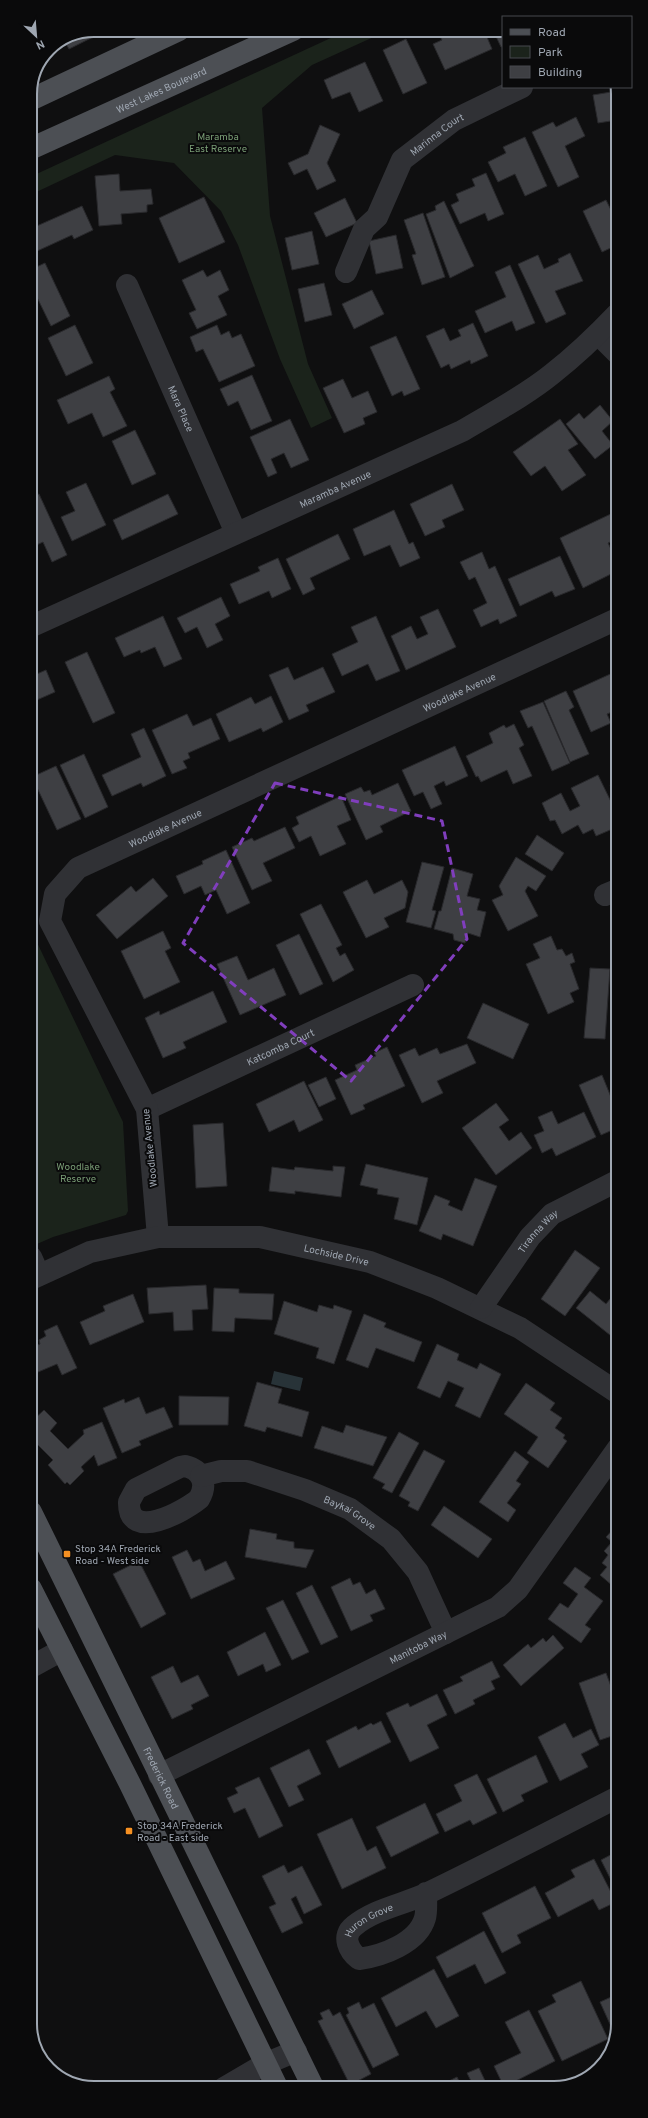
<svg xmlns="http://www.w3.org/2000/svg" width="648" height="2118" font-family="Overpass,sans-serif">
<style>
.green{fill:#1b231b}
.water{fill:#283338}
.building{fill:#3e3f43;stroke:#29292c}
.lines{fill:none;stroke-linecap:round;stroke-linejoin:round}
.minor{stroke:#303135;stroke-width:22}
.major{stroke:#4c4f54;stroke-width:22}
.marked{fill:none;stroke:#803ebd;stroke-width:3;stroke-dasharray:8 5;stroke-linejoin:round}
.poi-dot{fill:#f59022;stroke:#0a0a0b;stroke-width:1.5}
.labels{text-anchor:middle;stroke-width:4;stroke-linejoin:round;paint-order:stroke}
.street-label{font-size:10px;fill:#9fa7b2;stroke:#0a0a0b}
.park-label{font-size:10px;fill:#799d75;stroke:#0a0a0b}
.poi-label{font-size:10px;fill:#9fa7b2;stroke:#0a0a0b;text-anchor:start}
.rim{fill:none;stroke:#9fa7b2;stroke-width:2}
</style>
<rect width="100%" height="100%" fill="#0f0f10"/>
<path class="green" d="M348,30H389L312,65L262,108L270,216L308,364L332,418L311,428L280,359L238,245L221,211L174,163L115,155L30,195V177Z
M31,930L123,1122L128,1211L126,1215L53,1237L37,1244L31,1230Z"/>
<path class="water" d="M274,1371L303,1378L300,1391L271,1384Z"/>
<path class="building" d="M96,30L97,35L69,49L66,44L49,51V50Z
M443,30H453L455,34L462,30H484L492,49L445,70L433,44L442,40L438,33Z
M493,30H503V46L501,47Z
M406,39L427,83L403,94L383,50Z
M365,62L383,101L359,112L350,92L332,99L324,80Z
M617,91V120L598,123L593,95Z
M576,117L585,136L565,146L579,177L558,187L532,132L553,122L556,127Z
M320,125L340,134L327,163L336,181L317,190L307,169L294,175L288,163L308,154Z
M525,137L547,186L525,196L515,174L498,182L488,162L506,153L503,147Z
M486,173L504,214L488,221L485,213L460,224L451,205L459,201L456,194L475,186L472,179Z
M119,174L120,191L151,189L153,204L147,205V212L121,214L122,224L99,226L95,176Z
M204,197L225,242L179,263L159,218Z
M345,198L357,223L326,237L314,213Z
M606,200L617,222V245L602,252L583,211Z
M444,201L474,266L450,278L426,214L436,210L435,206Z
M82,206L93,230L74,239L72,235L35,252L30,245V229Z
M423,213L445,277L422,285L412,255L416,254L404,220Z
M312,231L319,264L292,270L285,238Z
M396,235L403,268L376,274L369,241Z
M570,253L583,281L555,291L566,314L546,323L518,264L538,255L544,269L559,262L558,259Z
M45,263L70,316L51,326L30,283V270Z
M510,265L535,323L516,331L512,321L485,333L475,311L506,297L495,272Z
M203,270L207,277L220,270L229,290L218,296L227,315L197,329L189,313L196,310L182,280Z
M324,283L332,315L305,322L298,289Z
M372,290L384,314L354,329L342,304Z
M473,323L488,356L471,364L470,360L451,369L449,364L441,368L426,336L444,328L450,341L461,336L458,330Z
M75,325L93,363L66,376L48,338Z
M217,325L221,335L229,331L232,338L241,334L255,366L219,382L203,349L196,352L190,337Z
M396,336L420,389L404,396L402,391L392,396L370,347Z
M252,375L272,421L251,430L238,401L228,406L220,389Z
M109,376L115,389L110,392L127,426L103,437L92,413L68,424L57,400Z
M343,379L352,398L368,391L377,412L363,418L365,424L344,433L323,388Z
M600,405L613,421L602,431L613,445L595,459L566,424L579,413L584,419Z
M290,419L309,460L291,468L284,453L271,459L277,473L268,477L250,437Z
M560,419L578,444L568,450L586,475L562,491L545,466L531,476L513,452Z
M135,430L156,474L132,485L112,441Z
M86,483L106,525L72,541L61,517L75,511L66,492Z
M452,484L464,510L442,520L445,527L425,536L410,504Z
M39,494L67,555L52,562L43,542L30,548V497Z
M168,494L178,514L122,540L113,520Z
M394,510L409,544L413,542L420,558L400,567L390,545L364,556L353,529Z
M615,512L617,517V539L608,543L617,561V571L583,588L560,538Z
M338,534L350,559L310,578L315,589L303,595L286,559Z
M482,552L489,569L495,566L517,616L500,624L498,619L481,627L473,610L487,603L475,577L469,580L460,562Z
M560,556L575,589L555,597L552,591L520,606L508,579Z
M278,558L291,589L272,598L269,591L239,604L230,584L260,571L258,567Z
M221,597L230,616L215,624L223,640L207,648L197,627L185,633L177,618Z
M438,609L456,647L406,670L391,636L411,626L417,639L428,634L420,617Z
M163,616L182,659L164,667L155,647L141,653L140,650L124,657L115,638Z
M376,616L400,671L376,681L368,664L342,676L332,654L358,642L351,627Z
M87,652L115,713L93,723L65,662Z
M288,667L294,680L323,667L335,692L306,705L309,711L289,720L269,675Z
M46,670L55,692L30,703V677Z
M617,671V710L607,714L611,723L591,732L573,691Z
M566,691L574,707L569,710L589,754L570,762L544,701Z
M271,696L283,722L263,732L261,728L229,742L216,714L251,697L255,704Z
M543,702L570,763L552,771L532,726L528,728L520,711Z
M187,714L193,726L211,718L220,739L188,753L190,758L183,761L187,768L172,774L152,730Z
M514,724L524,745L519,748L532,776L513,784L507,770L481,782L478,776L476,777L466,756L493,743L489,733L504,725L506,728Z
M144,728L166,776L143,787L141,783L112,796L102,775L141,757L131,734Z
M455,746L468,776L446,786L444,781L434,786L442,804L431,809L423,792L414,796L402,770Z
M84,754L108,807L85,818L60,765Z
M56,766L81,819L57,830L32,777Z
M598,775L617,814V827L596,836L593,829L583,834L578,825L562,834L555,820L550,821L542,803L561,793L570,811L580,806L571,788Z
M617,782V800L610,785Z
M398,783L411,811L380,826L383,832L366,840L345,794L361,787L364,792L370,790L372,795Z
M341,796L351,820L337,826L346,844L320,856L311,836L299,842L292,828L299,824L296,817Z
M30,817L38,833L30,837Z
M285,827L295,848L263,863L272,881L252,890L232,847L252,838L254,841Z
M537,835L564,853L552,871L525,854Z
M226,850L250,903L227,914L216,890L205,895L201,886L184,894L176,876L203,864L202,861Z
M516,857L546,876L536,891L528,886L525,891L538,916L508,931L492,900L503,895L499,886Z
M422,862L444,867L432,910L436,911L431,928L406,922Z
M452,868L473,874L467,896L480,899L477,910L486,912L480,937L468,933L465,943L454,940L453,934L434,929L439,911H441Z
M153,878L168,896L117,939L96,915L131,886L136,892Z
M367,880L374,894L402,880L408,892L405,908L384,918L389,927L366,938L343,892Z
M321,904L342,945L336,948L340,956L345,953L354,970L333,982L300,914Z
M163,931L171,948L165,951L180,982L144,999L121,951Z
M299,934L323,984L300,995L276,945Z
M551,936L557,950L562,949L566,956L572,953L575,962L570,964L579,989L570,993L574,1002L548,1014L526,964L540,958L533,944Z
M237,956L248,980L274,968L286,995L240,1015L217,964Z
M590,968L610,969L605,1039L584,1038Z
M213,991L227,1022L183,1042L186,1048L163,1058L145,1018L159,1011L160,1015Z
M483,1003L529,1024L513,1059L467,1038Z
M467,1044L476,1063L437,1081L443,1093L422,1103L399,1055L415,1048L419,1056L437,1048L440,1054Z
M387,1047L405,1086L363,1105L365,1109L351,1115L335,1080L357,1070L355,1065L376,1056L374,1053Z
M602,1075L613,1102L617,1100V1128L601,1135L579,1085Z
M326,1077L336,1099L319,1107L308,1085Z
M304,1081L323,1120L299,1132L294,1120L269,1132L256,1104Z
M496,1103L509,1120L499,1127L509,1141L521,1132L532,1148L496,1175L462,1128Z
M552,1111L558,1124L584,1112L596,1137L556,1156L552,1148L542,1153L534,1135L544,1131L538,1117Z
M223,1123L227,1186L196,1188L193,1125Z
M366,1164L428,1178L417,1225L394,1219L399,1198L377,1194L378,1189L360,1185Z
M333,1166L345,1167L341,1197L295,1191V1194L269,1191L272,1167L294,1170L295,1167L333,1171Z
M475,1178L497,1186L473,1246L443,1234L441,1240L419,1231L435,1195L450,1201L448,1205L462,1211Z
M575,1250L600,1268L565,1316L541,1299Z
M206,1285L208,1309L192,1310L193,1330L174,1331L173,1312L149,1314L147,1288Z
M214,1288L239,1289V1293L274,1294L272,1320L235,1318L234,1332L212,1331Z
M618,1289V1335L615,1339L576,1308L590,1291L606,1304Z
M133,1294L144,1322L90,1345L80,1322L105,1311L103,1306Z
M284,1301L317,1312L319,1305L333,1309L334,1305L352,1311L334,1364L316,1358L319,1348L274,1334Z
M364,1314L386,1323L384,1327L422,1342L414,1362L376,1348L368,1368L346,1360Z
M57,1325L77,1368L62,1375L57,1364L31,1375V1348L40,1344L39,1340L46,1336L44,1331Z
M437,1344L459,1354L457,1360L477,1369L480,1363L501,1374L480,1418L455,1406L464,1388L448,1381L440,1398L417,1388Z
M257,1382L282,1389L278,1403L309,1412L302,1437L267,1427L265,1432L244,1426Z
M526,1383L555,1403L550,1410L562,1418L555,1428L565,1435L563,1438L567,1441L548,1468L527,1453L538,1437L504,1414Z
M179,1396L229,1397L228,1425H179Z
M139,1397L146,1414L164,1407L173,1427L139,1441L141,1445L122,1453L103,1408L124,1399L125,1403Z
M44,1410L57,1423L50,1431L68,1449L84,1434L83,1430L102,1422L117,1458L98,1466L94,1455L81,1467L84,1471L70,1485L67,1482L65,1484L48,1465L53,1460L34,1441L33,1433L36,1430L31,1425V1422Z
M346,1425L387,1437L373,1466L314,1448L322,1426L343,1433Z
M399,1432L419,1443L392,1493L382,1488L385,1484L373,1478Z
M424,1450L445,1461L418,1511L408,1506L410,1502L399,1496Z
M515,1451L529,1462L516,1481L521,1484L507,1503L516,1510L508,1522L479,1502Z
M444,1506L492,1539L478,1558L431,1525Z
M618,1524V1583L614,1587L600,1575L607,1567L602,1563L608,1555L604,1551L612,1542L606,1537Z
M250,1529L277,1534L276,1539L294,1542V1548L314,1550L306,1568L245,1557Z
M187,1550L193,1562L200,1559L205,1571L226,1561L235,1579L191,1599L172,1557Z
M139,1561L166,1614L141,1628L113,1574Z
M575,1567L591,1578L584,1587L603,1601L585,1625L591,1629L581,1643L548,1619L560,1603L568,1608L578,1594L563,1583Z
M350,1578L353,1585L360,1582L366,1594L375,1589L385,1609L370,1615L373,1621L351,1631L331,1587Z
M312,1585L338,1637L321,1645L296,1593Z
M283,1600L309,1652L292,1660L266,1608Z
M265,1632L281,1665L266,1672L263,1664L238,1676L227,1652Z
M553,1635L564,1648L521,1686L503,1665L528,1644L531,1648L543,1638L546,1642Z
M492,1661L500,1677L491,1681L495,1689L473,1700L475,1704L455,1714L443,1690L463,1681L460,1677Z
M173,1666L181,1683L198,1675L209,1696L191,1705L193,1709L172,1719L151,1677Z
M606,1673L618,1705V1734L600,1740L579,1683Z
M437,1694L447,1715L427,1725L439,1748L410,1762L386,1713L408,1703L410,1707Z
M381,1721L391,1742L339,1768L326,1741L356,1726L358,1730L371,1723L373,1725Z
M565,1723L573,1738L591,1729L599,1745L581,1754L588,1767L560,1781L538,1737Z
M309,1749L321,1774L297,1786L304,1800L289,1807L270,1768Z
M536,1755L548,1782L521,1795L524,1801L503,1812L487,1779Z
M477,1774L497,1813L473,1825L470,1820L445,1832L436,1814L462,1801L454,1785Z
M259,1777L283,1826L259,1838L245,1808L234,1813L227,1798L238,1793L235,1788Z
M425,1803L439,1833L391,1857L376,1827Z
M352,1818L367,1851L376,1846L386,1868L342,1889L317,1834Z
M618,1851V1876L611,1880L601,1860Z
M594,1859L616,1902L599,1910L593,1899L558,1917L545,1893L575,1877L571,1870Z
M284,1865L288,1873L302,1866L322,1905L304,1914L296,1896L291,1899L303,1923L282,1933L269,1907L276,1904L262,1876Z
M535,1886L551,1918L517,1935L521,1943L502,1953L482,1913Z
M484,1931L506,1973L485,1984L475,1964L447,1978L436,1957Z
M434,1969L459,2016L436,2028L426,2011L396,2027L381,1998Z
M581,1981L608,2039L562,2061L538,2011L556,2002L552,1995Z
M618,1994V2024L614,2033L600,2002Z
M359,2002L362,2009L374,2003L399,2055L373,2068L346,2015L349,2013L347,2008Z
M329,2009L333,2016L340,2012L371,2074L350,2085L318,2021L323,2019L320,2013Z
M529,2010L555,2061L504,2087L494,2066L521,2053L505,2022Z
M479,2068L488,2087H470L473,2085L467,2073Z
M457,2077L462,2087H440L439,2086Z"/>
<g class="lines">
<g class="minor">
<path id="s1" d="M346,272L364,229L377,217L402,160L454,120L522,87"/>
<path id="s2" d="M127,285L236,533"/>
<path d="M598,334L617,353"/>
<path id="s3" d="M30,627L462,431C492,413 525,396 552,374C575,356 597,335 617,314"/>
<path d="M605,895L617,890"/>
<path id="s4" d="M147,1109L413,985"/>
<path id="s5" d="M158,1237L147,1109L50,921L55,894L78,868L617,619"/>
<path d="M31,1257L39,1275"/>
<path id="s6" d="M31,1279L90,1252L158,1237H260L370,1262L437,1288L520,1328L618,1393"/>
<path id="s7" d="M481,1308L530,1237L552,1214L617,1181"/>
<path d="M185,1466C202,1470 208,1484 199,1499C184,1511 128,1543 129,1502L136,1489L180,1467Z"/>
<path id="s8" d="M201,1476L221,1471H247L305,1490L350,1509L391,1539L418,1572L446,1633"/>
<path d="M31,1667L62,1650"/>
<path id="s9" d="M159,1775L498,1607L518,1589L618,1448"/>
<path id="s10" d="M426,1893C426,1901 427,1911 425,1918C418,1943 382,1956 359,1959C349,1951 341,1936 354,1926C374,1909 405,1904 428,1893C492,1862 555,1829 618,1797"/>
<path d="M224,2088L265,2064L296,2051"/>
</g>
<g class="major">
<path d="M30,100L179,30"/>
<path id="s11" d="M30,149L293,30"/>
<path id="s12" d="M31,1512L313,2087"/>
<path d="M31,1589L130,1784L277,2087"/>
</g>
</g>
<path class="marked" d="M275,783L442,821L467,939L351,1081L183,943Z"/>
<g class="poi-dot">
<rect x="63" y="1550" width="8" height="8" rx="2"/>
<rect x="125" y="1827" width="8" height="8" rx="2"/>
</g>
<g class="labels">
<g class="street-label">
<text dy="4" stroke="none"><textPath href="#s11" startOffset="144">West Lakes Boulevard</textPath></text>
<text dy="4" stroke="none"><textPath href="#s1" startOffset="170">Marinna Court</textPath></text>
<text dy="4" stroke="none"><textPath href="#s2" startOffset="135">Mara Place</textPath></text>
<text dy="4" stroke="none"><textPath href="#s3" startOffset="335">Maramba Avenue</textPath></text>
<text dy="4" stroke="none"><textPath href="#s5" startOffset="822">Woodlake Avenue</textPath></text>
<text dy="4" stroke="none"><textPath href="#s5" startOffset="498">Woodlake Avenue</textPath></text>
<text dy="4" stroke="none"><textPath href="#s4" startOffset="147">Katcomba Court</textPath></text>
<text transform="translate(149 1148) rotate(-96)" y="4">Woodlake Avenue</text>
<text dy="4" stroke="none"><textPath href="#s7" startOffset="96">Tiranna Way</textPath></text>
<text dy="4" stroke="none"><textPath href="#s6" startOffset="315">Lochside Drive</textPath></text>
<text dy="4" stroke="none"><textPath href="#s8" startOffset="158">Baykai Grove</textPath></text>
<text dy="4" stroke="none"><textPath href="#s9" startOffset="289">Manitoba Way</textPath></text>
<text dy="4" stroke="none"><textPath href="#s12" startOffset="296">Frederick Road</textPath></text>
<text dy="4" stroke="none"><textPath href="#s10" startOffset="161">Huron Grove</textPath></text>
</g>
<g class="park-label">
<text x="218" y="140">Maramba<tspan x="218" dy="12">East Reserve</tspan></text>
<text x="78" y="1170">Woodlake<tspan x="78" dy="12">Reserve</tspan></text>
</g>
<g class="poi-label">
<text x="75" y="1552">Stop 34A Frederick<tspan x="75" dy="12">Road - West side</tspan></text>
<text x="137" y="1829">Stop 34A Frederick<tspan x="137" dy="12">Road - East side</tspan></text>
</g>
</g>
<path d="M0 0H648V2118H0ZM94 37H554A57 57 0 0 1 611 94V2024A57 57 0 0 1 554 2081H94A57 57 0 0 1 37 2024V94A57 57 0 0 1 94 37Z" fill="#0a0a0b" fill-rule="evenodd"/>
<path class="rim" d="M94 37H554A57 57 0 0 1 611 94V2024A57 57 0 0 1 554 2081H94A57 57 0 0 1 37 2024V94A57 57 0 0 1 94 37Z"/>
<rect x="502" y="16" width="130" height="72" fill="#0a0a0b" stroke="#46494e"/>
<rect x="510" y="29" width="20" height="6" fill="#4c4f54" stroke="#46494e"/>
<text x="538" y="36" font-size="12" fill="#9fa7b2">Road</text>
<rect x="510" y="46" width="20" height="12" fill="#1b231b" stroke="#46494e"/>
<text x="538" y="56" font-size="12" fill="#9fa7b2">Park</text>
<rect x="510" y="66" width="20" height="12" fill="#3e3f43" stroke="#46494e"/>
<text x="538" y="76" font-size="12" fill="#9fa7b2">Building</text>
<g transform="translate(36 36) rotate(154)" stroke="#0a0a0b" stroke-width="3" paint-order="stroke">
<path d="M0-3L7 15L0 10L-7 15Z" fill="#9fa7b2"/>
<text y="-6" font-size="11" font-weight="bold" text-anchor="middle" fill="#9fa7b2">N</text>
</g>
</svg>
